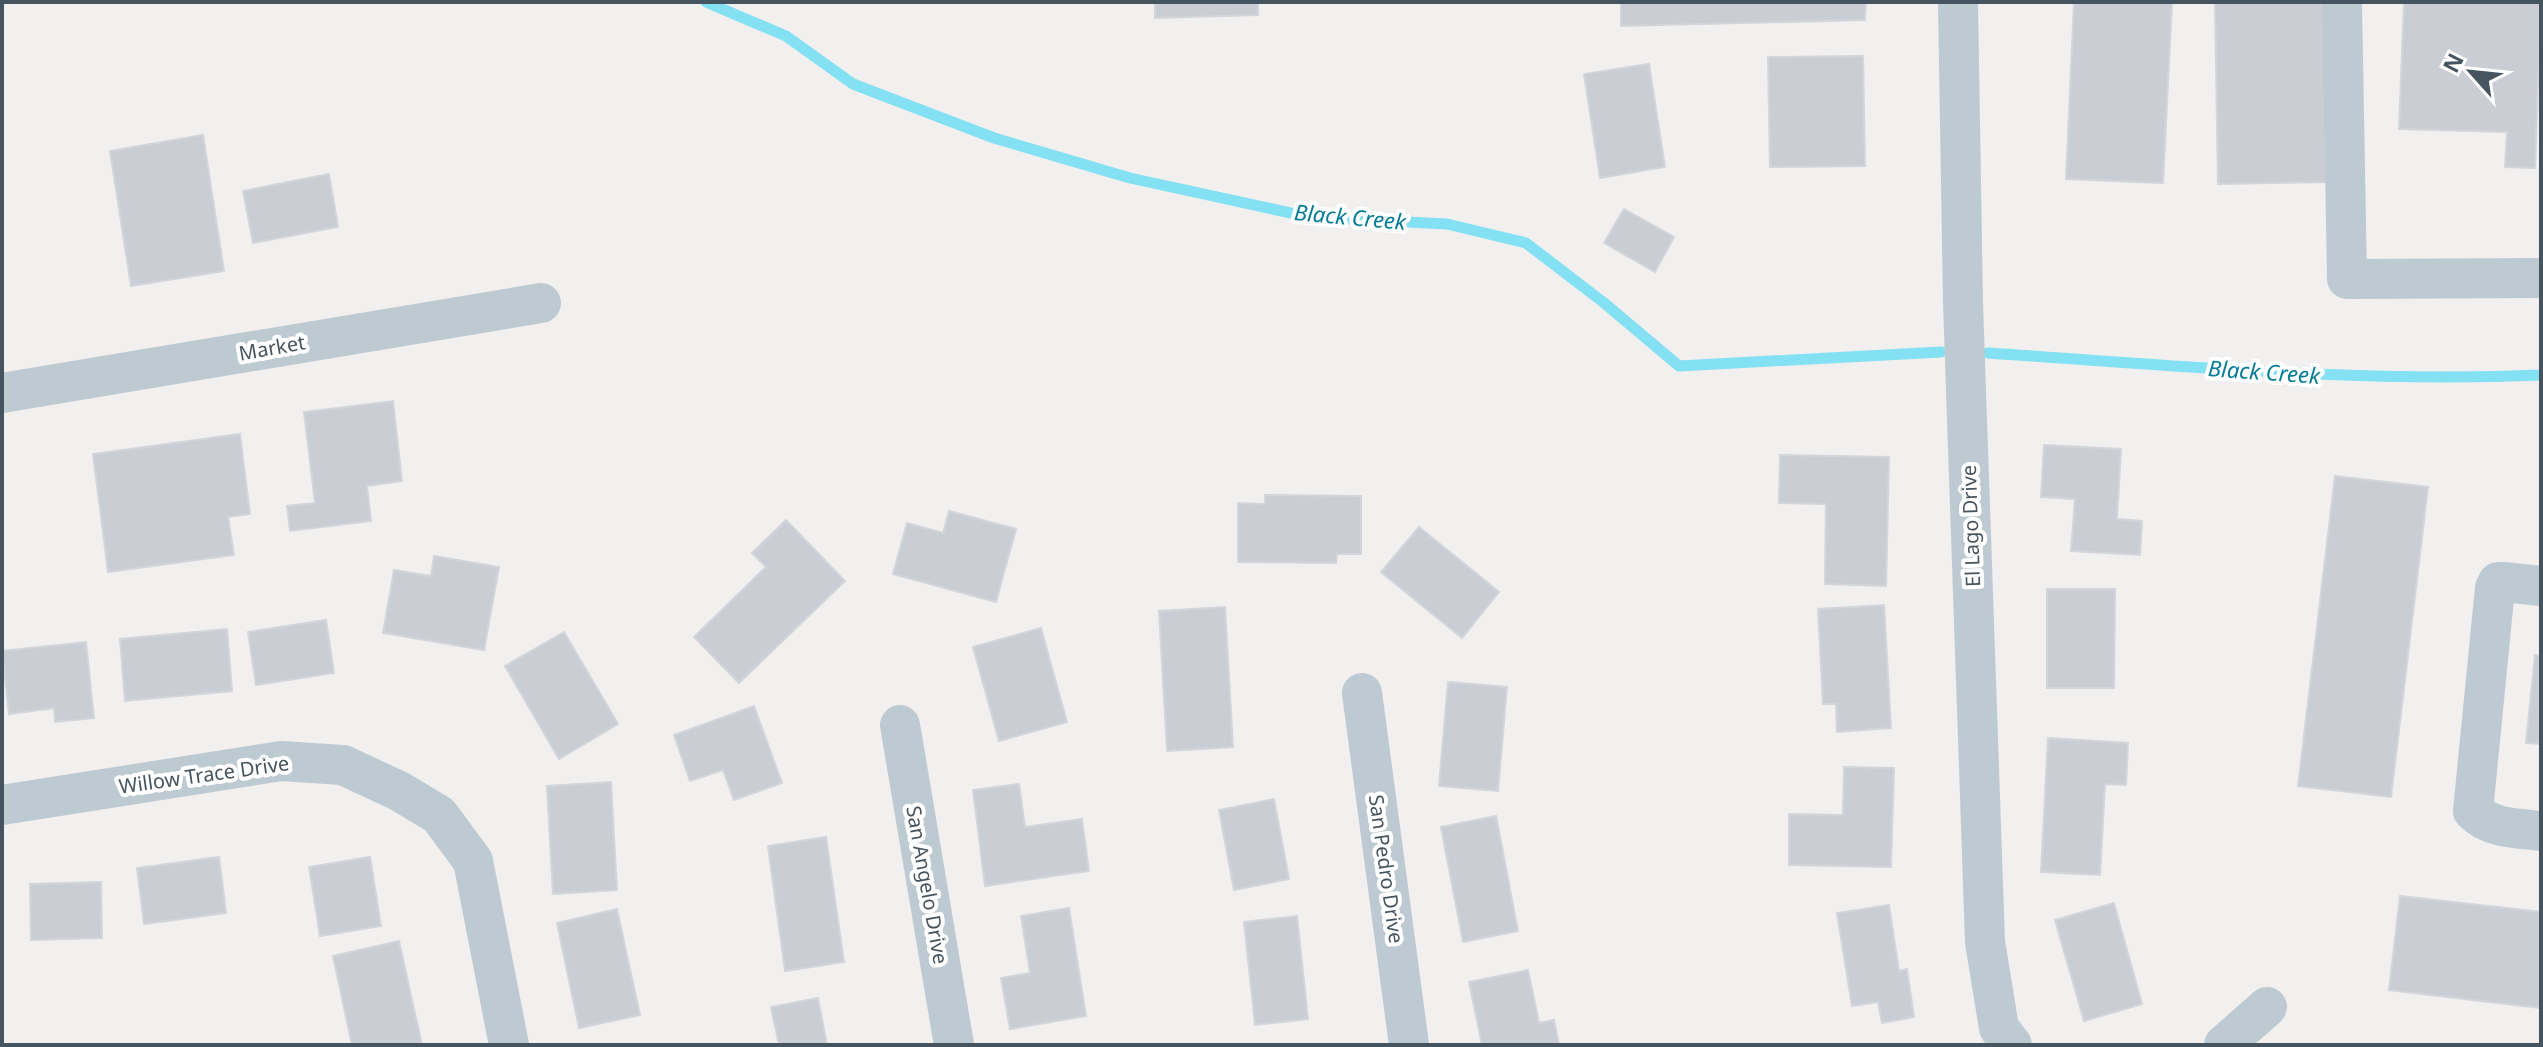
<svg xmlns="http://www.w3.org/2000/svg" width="2543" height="1047" font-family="'Noto Sans',sans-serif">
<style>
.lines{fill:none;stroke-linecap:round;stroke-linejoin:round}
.stream{stroke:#83e1f3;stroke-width:11}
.building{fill:#caced4;stroke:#d2d5db;stroke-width:2}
.minor{stroke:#becad2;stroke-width:40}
.labels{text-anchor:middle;stroke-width:8;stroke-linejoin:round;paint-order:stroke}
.street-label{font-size:20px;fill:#45545e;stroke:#fff}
.water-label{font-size:22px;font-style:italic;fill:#037d95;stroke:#fff}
</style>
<rect width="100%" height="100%" fill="#f2efef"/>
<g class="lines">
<path class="stream" d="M706,2L786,36L853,84L994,138L1130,178L1309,217L1447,224L1526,243L1603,302L1679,366L1941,352
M1988,353C2172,365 2356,383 2541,375"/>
</g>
<path class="building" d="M1155,2H1258V15L1155,18Z
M1621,2H1866L1865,20L1621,26Z
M2074,2H2172L2163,183L2066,179Z
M2215,2H2328L2330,182L2218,184Z
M2404,2H2541L2535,168L2505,167L2507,132L2399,129Z
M1863,56L1865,166L1770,167L1768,57Z
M1649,64L1665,167L1600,178L1584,74Z
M203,135L224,271L131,286L110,151Z
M329,174L338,227L253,243L243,191Z
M1624,209L1674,237L1655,272L1604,243Z
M393,401L402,481L367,486L371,521L290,531L287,506L315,503L304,412Z
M240,434L250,514L228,517L234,555L108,572L93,454Z
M2044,445L2121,449L2117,519L2142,521L2140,555L2071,551L2075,499L2041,497Z
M1780,455L1889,457L1886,586L1825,584L1826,504L1779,503Z
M2335,476L2428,487L2391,797L2298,786Z
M1265,495L1361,496V554H1337L1336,563L1238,562V503L1265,504Z
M949,511L1016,529L996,602L893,574L907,523L943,533Z
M786,520L845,581L739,683L694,637L766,567L752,553Z
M1419,527L1499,592L1462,638L1381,572Z
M434,556L499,567L484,650L383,633L394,570L431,576Z
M2047,589H2115L2114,688H2047Z
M1884,605L1891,728L1837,732L1836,704H1823L1818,609Z
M1225,607L1233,747L1167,751L1159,611Z
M326,620L334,673L256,685L248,632Z
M1041,628L1067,722L999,741L973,647Z
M227,629L232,691L125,701L120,639Z
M564,632L618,724L559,759L505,666Z
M86,642L94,718L55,722L54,708L9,714L2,651Z
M2535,655L2541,656V744L2526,743Z
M1448,682L1507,687L1498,791L1439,786Z
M754,706L782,783L734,800L723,770L690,781L674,735Z
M2048,738L2128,743L2126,785L2105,784L2100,875L2041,872Z
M1844,767L1894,768L1891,867L1789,865V814L1843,815Z
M611,782L617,890L553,894L547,786Z
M1019,784L1025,827L1082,819L1089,871L985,886L973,790Z
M1274,799L1289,879L1234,890L1219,810Z
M1496,816L1518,931L1463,942L1441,827Z
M826,837L844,962L785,971L768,846Z
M219,857L226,913L144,924L137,868Z
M370,857L381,926L320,936L309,867Z
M101,882L102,938L31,940L30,884Z
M2400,896L2541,912V1008L2389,990Z
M2114,903L2142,1004L2084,1021L2055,920Z
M1889,905L1899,971L1907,969L1914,1017L1882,1023L1878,1002L1852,1006L1837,913Z
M1069,908L1086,1016L1010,1029L1001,978L1030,973L1021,916Z
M617,909L640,1015L579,1028L557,923Z
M1297,916L1308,1019L1255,1025L1244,922Z
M399,941L422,1045H352L333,956Z
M1528,970L1539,1023L1554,1020L1559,1045H1482L1469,982Z
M818,998L827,1045H779L771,1007Z"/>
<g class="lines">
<path class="minor" d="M1958,2L1963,303L1985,942L1999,1028L2012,1045
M2342,2L2347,279L2541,278
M2,393L541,303
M2541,586L2504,582H2498L2495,588L2473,811C2491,829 2517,828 2541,831
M1362,693L1409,1045
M900,725L954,1045
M2,805L281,761L343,765L399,791L439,815L473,861L509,1045
M2224,1045L2267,1007"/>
</g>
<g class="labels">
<g class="street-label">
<text transform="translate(272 348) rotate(-10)" y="7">Market</text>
<text transform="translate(1971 526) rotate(-92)" y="7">El Lago Drive</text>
<text transform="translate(204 775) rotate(-8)" y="7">Willow Trace Drive</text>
<text transform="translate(1386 869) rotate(82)" y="7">San Pedro Drive</text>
<text transform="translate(927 885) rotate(80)" y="7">San Angelo Drive</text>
</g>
<g class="water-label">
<text transform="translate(1350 217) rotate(5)" y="8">Black Creek</text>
<text transform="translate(2264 372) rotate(4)" y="8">Black Creek</text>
</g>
</g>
<rect width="2543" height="1047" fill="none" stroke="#45545e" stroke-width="8"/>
<g transform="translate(2471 72) rotate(297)" stroke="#ffffff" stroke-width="6" paint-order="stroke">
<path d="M0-6L14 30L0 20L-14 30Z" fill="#45545e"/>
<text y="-12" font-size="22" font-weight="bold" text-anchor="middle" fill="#45545e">N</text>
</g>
</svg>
